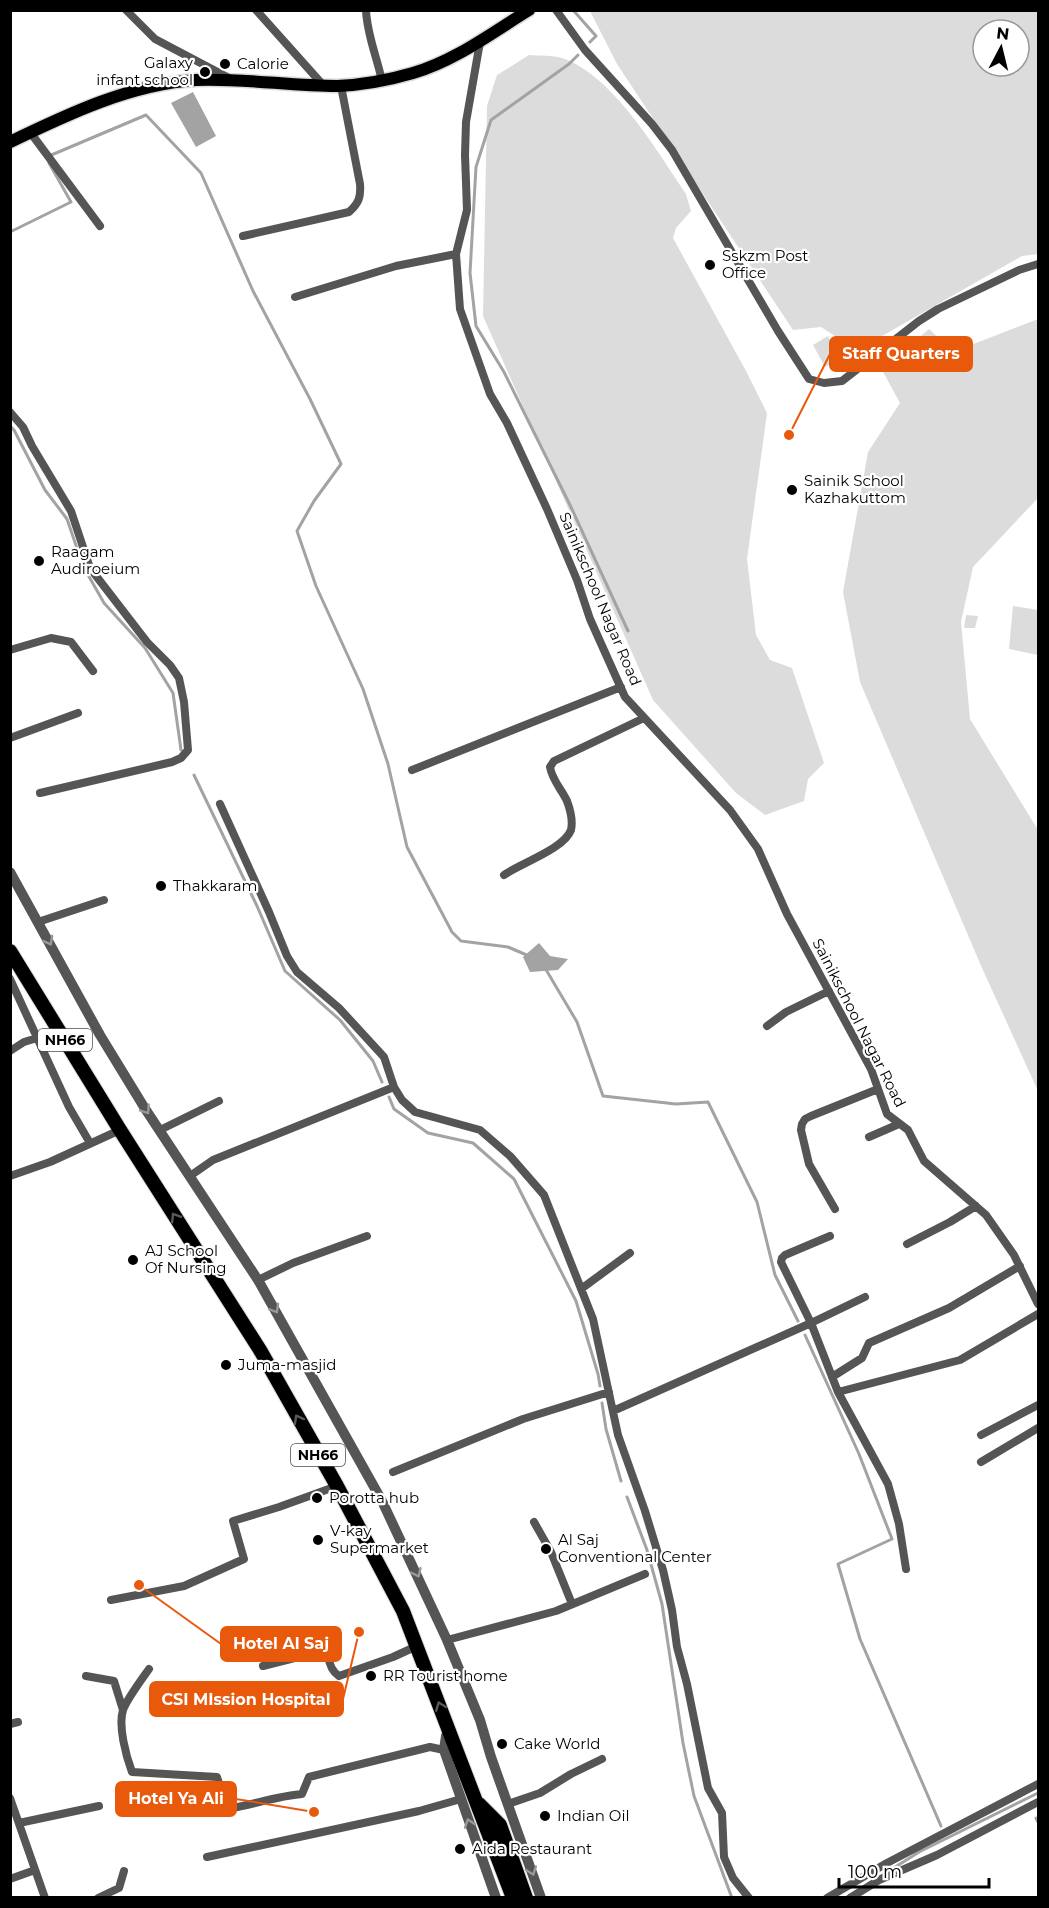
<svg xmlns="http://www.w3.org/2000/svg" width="1049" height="1908" font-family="Montserrat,sans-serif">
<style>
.green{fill:#dcdcdc;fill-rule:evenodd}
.water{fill:#a3a3a3}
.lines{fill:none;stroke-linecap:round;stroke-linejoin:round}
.stream{stroke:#a3a3a3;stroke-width:3}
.primary-casing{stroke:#dbdbdb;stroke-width:15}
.trunk-casing{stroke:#dbdbdb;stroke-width:16}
.minor{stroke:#555;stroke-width:8}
.tertiary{stroke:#555;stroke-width:10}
.primary{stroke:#000;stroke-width:12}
.trunk{stroke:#000;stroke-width:14}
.oneway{stroke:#999}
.oneway2{stroke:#595959}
.poi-dot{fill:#000;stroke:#fff;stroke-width:2}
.labels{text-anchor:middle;stroke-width:4.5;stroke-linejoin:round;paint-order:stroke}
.shield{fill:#fff;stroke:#4c4c4c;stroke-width:1.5}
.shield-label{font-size:14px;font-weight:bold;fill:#000}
.poi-label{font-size:15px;fill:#000;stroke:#fff;text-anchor:start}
.street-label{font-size:15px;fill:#000;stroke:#fff}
.leader{fill:none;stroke:#e8590c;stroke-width:2}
.callout-dot{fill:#e8590c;stroke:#fff;stroke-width:2}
.callout{fill:#e8590c;stroke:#e8590c;stroke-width:2}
.callout-label{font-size:16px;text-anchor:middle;font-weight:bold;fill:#fff}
</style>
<rect width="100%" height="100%" fill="#fff"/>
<path class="green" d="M590,11H1038V254L1022,256L875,340L846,343L821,327L793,330L617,64ZM983,30H1019V66H983Z
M529,55C539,56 552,55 562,58C613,75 657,151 686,194L691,211L676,228L673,238L746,371L767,413L747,559L756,635L770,660L792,668L824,763L808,779L804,801L765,815L736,793L653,700L483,316L487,106L497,75Z
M1038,319V498L973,567L961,622L970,719L1038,830V1091L982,968L860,682L843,592L868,452L900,403L882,370L929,329L953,352Z
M828,336L840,359L825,367L813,345Z
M1013,606L1038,610V655L1009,649Z
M966,615L978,616L975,628H964Z"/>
<path class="water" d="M193,92L216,136L196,147L171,103Z
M539,943L550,956L568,959L558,970L530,972L523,957Z"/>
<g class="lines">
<path class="stream" d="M573,10L596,36L590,42
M578,55L569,64L491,120L476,167L470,273L476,326L504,372L570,505L628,631
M49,156L146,115L201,173L253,291L310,399L341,464L314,501L297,531L316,586L363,689L388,764L407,847L452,932L461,941L508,947L529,956
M10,232L71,202L49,163
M10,426L14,430L45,490L67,519L83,566L104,603L145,648L173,693L181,750
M194,775L257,906L285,971L340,1020L373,1061L382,1082
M545,968L577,1022L603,1096L676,1104L708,1102L757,1202L775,1275L798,1321
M389,1097L394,1109L428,1133L473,1143L514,1179L576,1301L598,1374L600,1386
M805,1335L859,1454L892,1539L838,1564L860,1639L941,1826
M602,1403L606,1429L621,1481
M627,1497L647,1550L662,1604L683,1743L694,1796L732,1898
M1036,1818L1038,1822
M881,1876L919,1852L1038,1793"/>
<defs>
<path id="primary" d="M10,142C68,114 131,84 196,80C243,78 290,86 337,86C362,85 389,80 413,73C455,61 493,32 529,10"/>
<path id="trunk" d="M10,951L120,1130L260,1350L337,1486L403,1611L513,1898
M479,1804L500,1825L526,1898"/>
</defs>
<use href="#primary" class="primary-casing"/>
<use href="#trunk" class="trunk-casing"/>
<path class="minor" d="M126,10L155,39L229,78
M256,10L323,85
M366,10C367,35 377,57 382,81
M556,10L585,50L652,124L672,150L778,331L809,379L824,383L842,381L919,321L938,309L1019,270L1038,264
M480,42L466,122L465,155L467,210L456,254L460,309L490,394L507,423L547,509L577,580L590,619L625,697L730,810L758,849L787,914L871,1069L887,1114L908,1130L924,1161L986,1215L1014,1255L1038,1304
M30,132L100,226
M243,236L349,212C359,203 361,197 360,184L341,86
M295,297L396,266L456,254
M10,412L23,427L32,446L71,511L90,568L147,642L170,665L179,678L184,702L188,750L181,758L172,762L40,793
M10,650L51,638L71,642L93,671
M10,738L78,713
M412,770L621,687
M220,804L269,912L287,956L297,972L339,1008L384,1057L394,1087L402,1100L415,1112L480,1130L510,1156L544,1195L593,1319L618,1435L645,1511L663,1570L672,1610L677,1647L687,1684L708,1788L722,1813L724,1857L733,1878L749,1898
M504,875C521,863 564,849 571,830C573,821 570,809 567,801C562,790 552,780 550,767L554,761L644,718
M38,922L104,900
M10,979L69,1107L90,1143
M767,1026L786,1012L829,991
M10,1051L24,1042L37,1038
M160,1130L219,1101
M869,1137L899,1124
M10,1176L50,1162L120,1130
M190,1176L213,1160L394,1087
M835,1209L809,1164L801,1130L802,1124L805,1119L811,1116L878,1089
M830,1236L785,1255L782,1258L781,1262L811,1323L838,1392L888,1484L899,1524L906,1569
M907,1244L950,1222L976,1206
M258,1280L293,1263L367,1236
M581,1289L630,1253
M832,1377L862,1358L869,1343L949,1308L1020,1266
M838,1392L960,1360L1038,1314
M613,1411L811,1323L865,1297
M981,1435L1038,1405
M981,1462L1038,1428
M393,1472L523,1419L609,1392
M534,1522L551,1552L572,1604
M111,1600L184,1586L244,1559L233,1521L279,1507L337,1486
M447,1640L556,1611L645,1574
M263,1666L322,1651L328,1655C329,1663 331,1671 339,1676L393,1657L417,1646
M149,1669C142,1679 127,1699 123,1710C118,1726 126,1756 132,1772L217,1777L222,1793L232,1808C255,1804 278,1796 302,1794L309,1777L430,1747L444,1750
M86,1676L114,1681L123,1710
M10,1724L18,1722
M10,1798L45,1898
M508,1804L540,1793L571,1774L602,1759
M19,1823L99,1806
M207,1857L419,1811L461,1799
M10,1879L35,1870
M98,1898L119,1888L124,1871
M827,1898L887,1863L1038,1784
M850,1898L879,1880L937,1855L1038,1802"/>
<path class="tertiary" d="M10,872L100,1035L144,1107L258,1280L382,1501L447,1640L480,1720L491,1757L541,1898
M449,1730L446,1736L444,1750L496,1898"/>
<use href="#primary" class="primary"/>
<use href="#trunk" class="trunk"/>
</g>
<defs><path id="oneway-chevron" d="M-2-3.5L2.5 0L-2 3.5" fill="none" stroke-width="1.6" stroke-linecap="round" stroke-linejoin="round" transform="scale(1.5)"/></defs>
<g class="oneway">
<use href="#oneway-chevron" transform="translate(49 941) rotate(61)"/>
<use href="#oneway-chevron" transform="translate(146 1110) rotate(56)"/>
<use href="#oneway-chevron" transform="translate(275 1309) rotate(60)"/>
<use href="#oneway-chevron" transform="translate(417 1573) rotate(65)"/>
<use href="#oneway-chevron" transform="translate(469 1823) rotate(-109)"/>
<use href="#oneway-chevron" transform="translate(532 1871) rotate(70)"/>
</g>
<g class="oneway2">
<use href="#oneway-chevron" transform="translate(175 1217) rotate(-122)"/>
<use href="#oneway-chevron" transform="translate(298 1419) rotate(-119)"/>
<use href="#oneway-chevron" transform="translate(440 1706) rotate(-111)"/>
</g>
<g class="poi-dot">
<circle cx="225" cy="64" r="6"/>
<circle cx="205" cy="72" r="6"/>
<circle cx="710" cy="265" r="6"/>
<circle cx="792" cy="490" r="6"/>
<circle cx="39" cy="561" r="6"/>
<circle cx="161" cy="886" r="6"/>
<circle cx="133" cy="1260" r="6"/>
<circle cx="226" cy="1365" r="6"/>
<circle cx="317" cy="1498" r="6"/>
<circle cx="318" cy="1540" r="6"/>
<circle cx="546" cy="1549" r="6"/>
<circle cx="371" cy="1676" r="6"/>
<circle cx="502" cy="1744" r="6"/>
<circle cx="545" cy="1816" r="6"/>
<circle cx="460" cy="1849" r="6"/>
</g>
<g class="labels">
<g class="shield">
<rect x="38" y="1029" width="54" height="22" rx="4.5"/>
<rect x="291" y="1444" width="54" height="22" rx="4.5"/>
</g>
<g class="shield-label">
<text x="65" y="1045">NH66</text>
<text x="318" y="1460">NH66</text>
</g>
<g class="poi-label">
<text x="193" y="68" text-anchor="end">Galaxy<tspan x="193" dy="17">infant school</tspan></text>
<text x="237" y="69">Calorie</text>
<text x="722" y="261">Sskzm Post<tspan x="722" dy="17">Office</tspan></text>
<text x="804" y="486">Sainik School<tspan x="804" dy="17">Kazhakuttom</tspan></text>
<text x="51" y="557">Raagam<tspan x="51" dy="17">Audiroeium</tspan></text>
<text x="173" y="891">Thakkaram</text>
<text x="145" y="1256">AJ School<tspan x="145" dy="17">Of Nursing</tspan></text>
<text x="238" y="1370">Juma-masjid</text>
<text x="329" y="1503">Porotta hub</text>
<text x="330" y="1536">V-kay<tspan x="330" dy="17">Supermarket</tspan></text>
<text x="558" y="1545">Al Saj<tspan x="558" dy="17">Conventional Center</tspan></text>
<text x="383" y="1681">RR Tourist home</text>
<text x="514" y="1749">Cake World</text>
<text x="557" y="1821">Indian Oil</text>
<text x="472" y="1854">Aida Restaurant</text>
</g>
<g class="street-label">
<text transform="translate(600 599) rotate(67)" y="5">Sainikschool Nagar Road</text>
<text transform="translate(859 1023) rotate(63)" y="5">Sainikschool Nagar Road</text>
</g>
</g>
<path class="leader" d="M789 435L830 354M139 1585L221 1644M359 1632L343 1699M314 1812L236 1799"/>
<g class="callout-dot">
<circle cx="789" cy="435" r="6"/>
<circle cx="139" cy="1585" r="6"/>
<circle cx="359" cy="1632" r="6"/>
<circle cx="314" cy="1812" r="6"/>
</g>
<g class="callout">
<rect x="830" y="337" width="142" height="34" rx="6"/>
<rect x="221" y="1627" width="120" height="34" rx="6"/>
<rect x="150" y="1682" width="193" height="34" rx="6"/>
<rect x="116" y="1782" width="120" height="34" rx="6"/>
</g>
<g class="callout-label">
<text x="901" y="359">Staff Quarters</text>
<text x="281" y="1649">Hotel Al Saj</text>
<text x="246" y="1705">CSI MIssion Hospital</text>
<text x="176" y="1804">Hotel Ya Ali</text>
</g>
<rect width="1049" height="1908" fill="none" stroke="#000000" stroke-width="24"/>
<g transform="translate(1001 48) rotate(7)"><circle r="28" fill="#ffffff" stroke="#999999" stroke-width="1.5"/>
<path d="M0-4.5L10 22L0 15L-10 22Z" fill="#000000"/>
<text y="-9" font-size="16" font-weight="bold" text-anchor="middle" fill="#000000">N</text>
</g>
<path d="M839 1878v9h150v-9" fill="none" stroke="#000000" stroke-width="3"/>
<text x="848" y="1878" font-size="18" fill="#000000" stroke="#ffffff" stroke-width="4.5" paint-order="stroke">100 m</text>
</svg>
